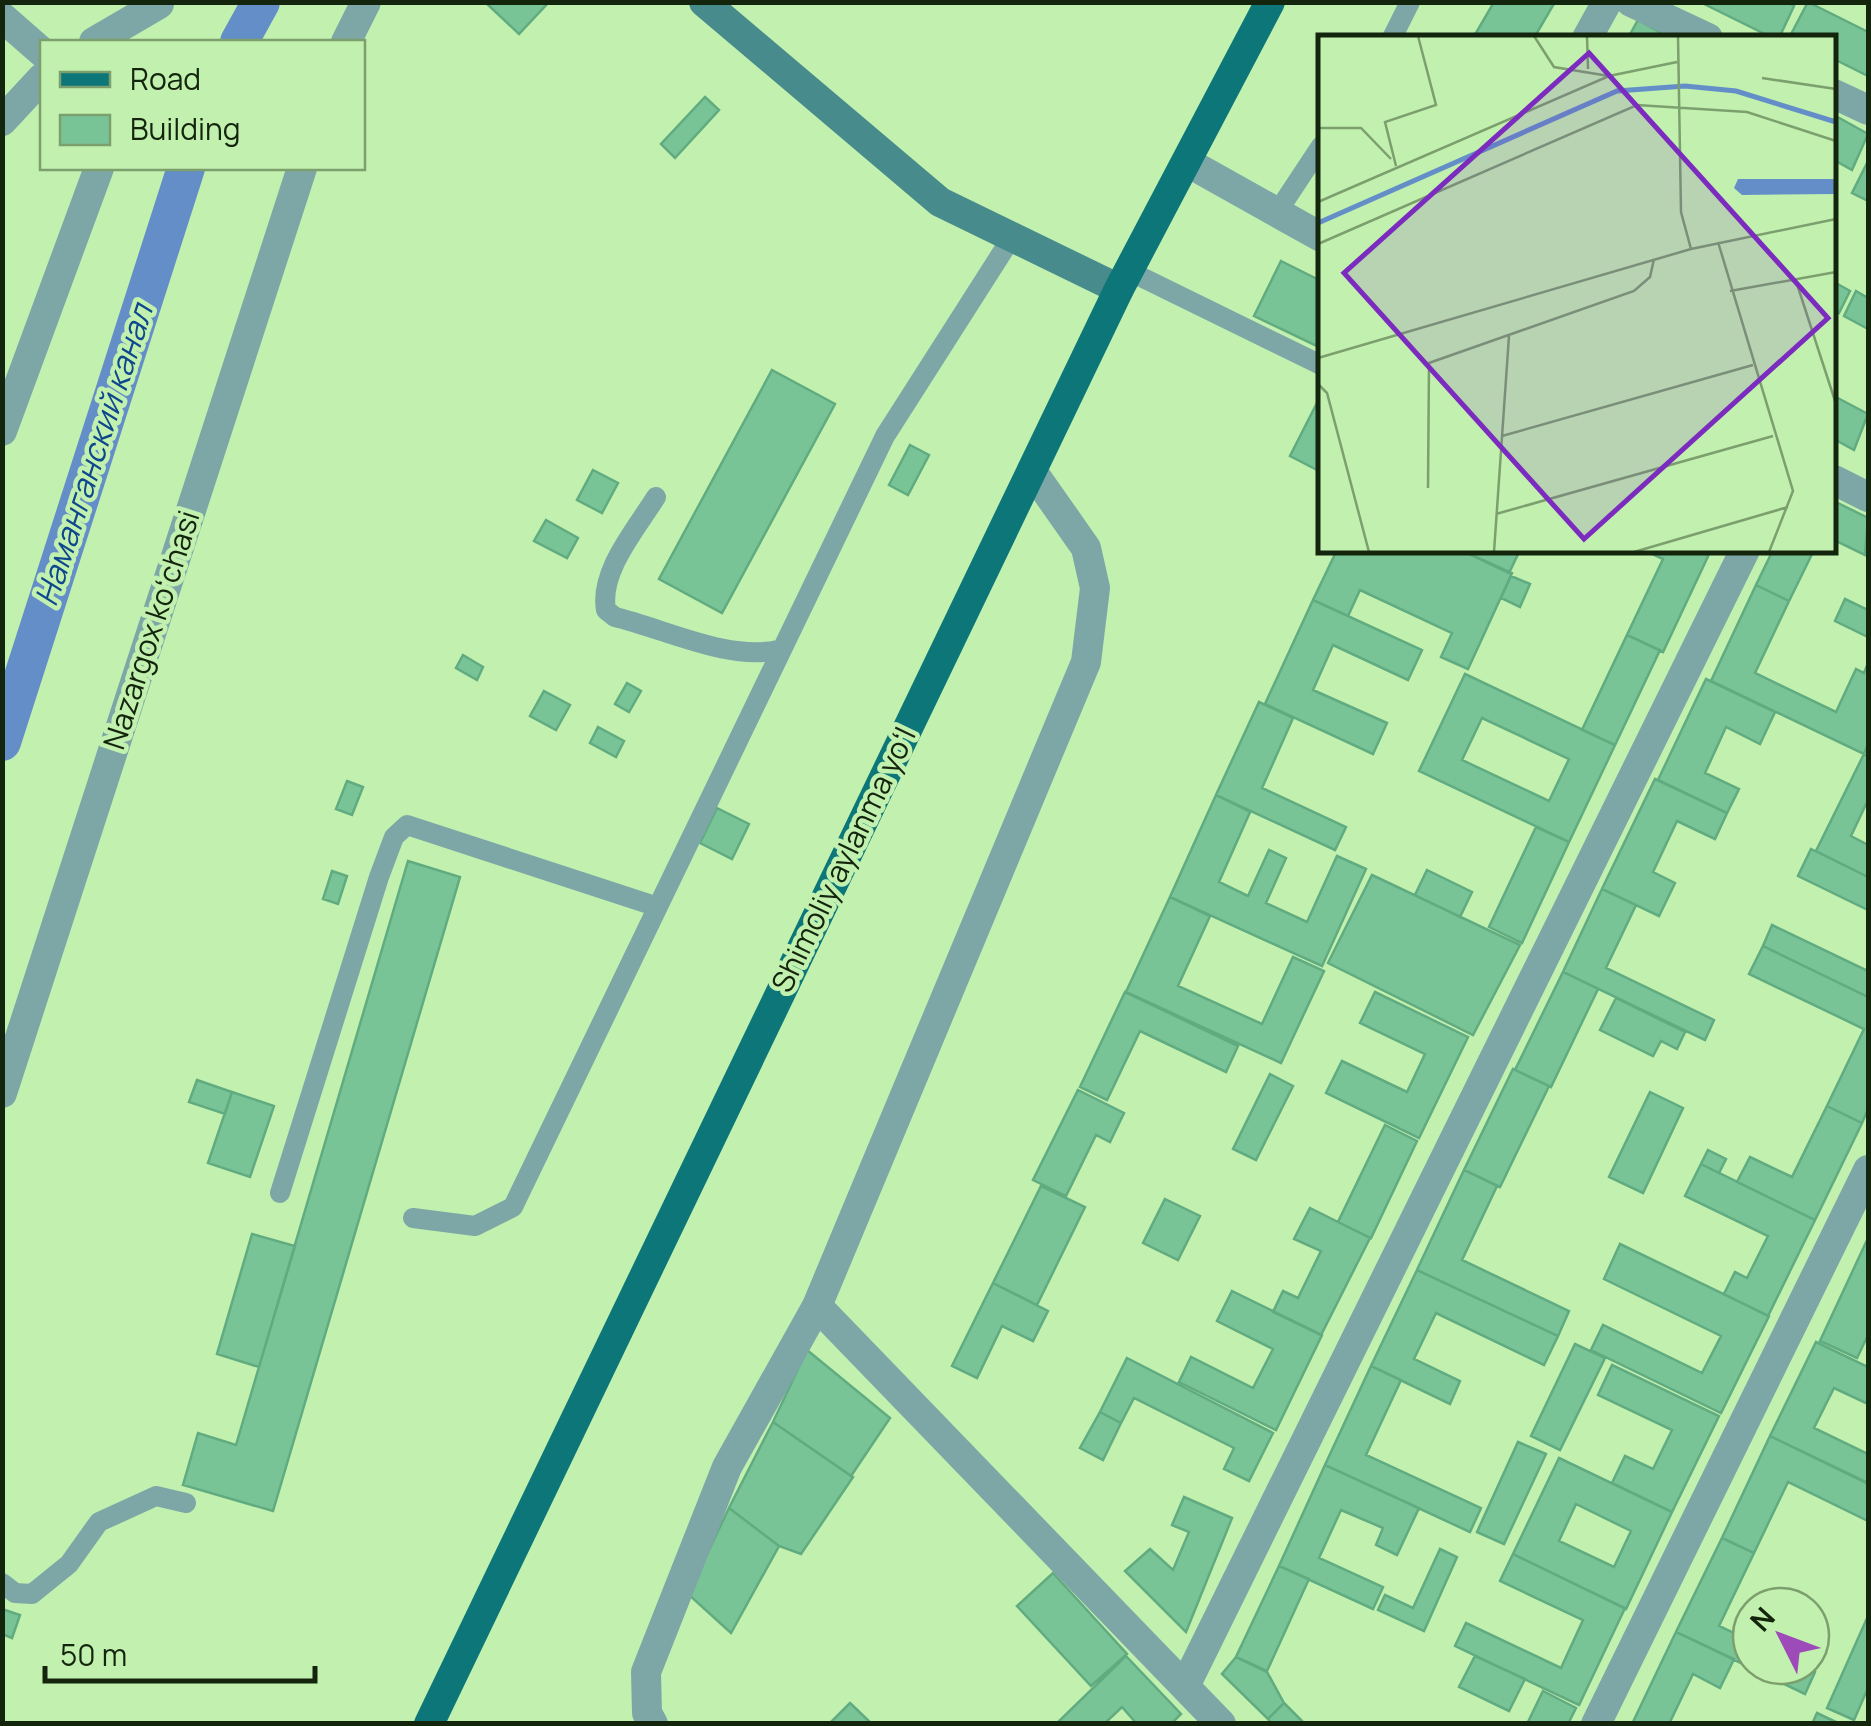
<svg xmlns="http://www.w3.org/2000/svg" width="1871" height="1726" font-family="Manrope,sans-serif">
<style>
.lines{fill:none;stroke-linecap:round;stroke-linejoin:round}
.canal{stroke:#648ec8;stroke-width:38}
.building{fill:#79c497;stroke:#61ab80;stroke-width:2.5;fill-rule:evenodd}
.lane{stroke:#7da7a7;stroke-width:20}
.street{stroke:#7da7a7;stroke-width:30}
.secondary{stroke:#488b8c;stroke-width:30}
.primary{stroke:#0c7678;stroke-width:30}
.labels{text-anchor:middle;stroke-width:9;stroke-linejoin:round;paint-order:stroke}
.street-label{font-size:30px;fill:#14250d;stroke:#c2f0af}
.water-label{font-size:32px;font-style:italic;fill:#0e478d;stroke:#c2f0af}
.inset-river{fill:none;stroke:#648ec8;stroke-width:5}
.inset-road{fill:none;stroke:#7c9f6e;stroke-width:2.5}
.view{fill:#7b2cbf;fill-opacity:0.15;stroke:#7b2cbf;stroke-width:5}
.inset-edge{fill:none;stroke:#14250d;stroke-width:5}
</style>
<rect width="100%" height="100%" fill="#c2f0af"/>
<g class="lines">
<path class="canal" d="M239,42L261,2
M2,742L186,168"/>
</g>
<path class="building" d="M485,2H549L519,34Z
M1494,2H1555L1534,38H1473Z
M1700,2H1787L1794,6L1779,38H1773Z
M1808,2L1868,32V76L1834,59V38H1789Z
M1638,20L1670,38H1628Z
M705,97L719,110L675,158L661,144Z
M1834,115L1868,134L1852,170L1834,160Z
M1868,161V201L1852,193Z
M1281,261L1321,281V348L1254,316Z
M1834,282L1850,291L1839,313L1834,310Z
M1856,291L1868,298V329L1844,316Z
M772,370L835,404L722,613L659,579Z
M1321,395V472L1290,456Z
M1834,396L1868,414L1854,450L1834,439Z
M910,445L929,455L908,495L889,485Z
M593,470L618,483L602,513L577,500Z
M1834,501L1868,518L1865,555L1834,540Z
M546,520L578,538L567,558L534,541Z
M1337,550H1461L1512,573L1468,669L1441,657L1452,633L1360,590L1348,616L1313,600Z
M1461,550H1520L1509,573Z
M1644,550H1711L1663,652L1627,635L1663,559Z
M1773,550H1814L1789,601L1756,585Z
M1511,576L1530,584L1520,607L1501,598Z
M1756,585L1789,601L1755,673L1836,712L1856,669L1864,673L1868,663V744L1864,754L1711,681Z
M1845,599L1868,610V637L1835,621Z
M1313,600L1422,650L1408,680L1333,645L1313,690L1387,723L1373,754L1265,704Z
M1627,635L1660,650L1615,745L1582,730Z
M463,655L483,667L477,680L456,668Z
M1465,674L1615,745L1569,842L1419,771ZM1482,718L1569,759L1549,801L1462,760Z
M1706,679L1775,712L1760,744L1726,727L1705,773L1739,789L1727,813L1658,780Z
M627,683L641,691L629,712L615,704Z
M544,691L570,705L556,730L530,716Z
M1259,702L1293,718L1262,788L1346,827L1335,850L1216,795Z
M598,727L624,741L616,757L590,743Z
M1864,754L1868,757V800L1851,836L1868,845V877L1816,851Z
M1655,779L1727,813L1715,839L1677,821L1653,872L1675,883L1659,916L1602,889Z
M347,781L363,787L352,815L336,809Z
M1216,795L1250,812L1219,882L1248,896L1269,850L1286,858L1266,903L1307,922L1337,856L1366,869L1322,966L1170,897Z
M717,808L749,824L732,859L700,843Z
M1536,827L1569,842L1522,943L1489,927Z
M1811,849L1868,877V910L1798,876Z
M408,861L460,877L273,1511L183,1485L198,1433L236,1445Z
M1427,870L1472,892L1460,917L1415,895Z
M332,871L347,876L338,904L323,899Z
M1372,875L1520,945L1473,1035L1328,963Z
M1602,889L1636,905L1606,968L1714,1020L1705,1040L1563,972Z
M1170,897L1210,916L1178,986L1262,1024L1293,957L1324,971L1281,1063L1126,992Z
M1772,925L1868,971V997L1763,946Z
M1763,946L1868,997V1109L1862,1123L1827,1106L1864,1029L1749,974Z
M1563,972L1598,989L1551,1087L1515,1070Z
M1125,992L1238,1046L1226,1072L1140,1031L1107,1100L1080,1087Z
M1375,992L1468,1037L1419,1138L1326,1093L1342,1061L1407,1092L1425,1054L1360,1023Z
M1616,998L1685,1032L1677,1049L1661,1041L1653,1056L1600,1030Z
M1513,1069L1549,1086L1500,1187L1464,1170Z
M1270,1074L1293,1086L1256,1160L1233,1149Z
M197,1080L232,1092L225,1114L189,1102Z
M1078,1090L1124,1113L1110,1142L1096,1135L1066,1196L1033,1180Z
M232,1092L274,1106L250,1177L208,1163Z
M1650,1092L1683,1108L1643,1193L1609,1177Z
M1827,1106L1862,1123L1815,1220L1737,1182L1750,1157L1792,1177Z
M1385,1125L1417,1141L1371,1238L1338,1222Z
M1708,1150L1726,1159L1719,1173L1701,1164Z
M1701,1164L1815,1220L1768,1316L1724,1294L1735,1272L1747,1278L1768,1236L1685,1196Z
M1464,1170L1497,1186L1462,1260L1569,1311L1558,1336L1417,1270Z
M1041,1186L1085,1207L1037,1305L993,1283Z
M1165,1199L1200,1216L1178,1260L1143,1243Z
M1310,1208L1370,1238L1321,1335L1273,1312L1283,1291L1298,1298L1321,1251L1294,1239Z
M252,1234L295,1246L259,1367L217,1354Z
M1868,1238V1335L1857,1358L1820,1341Z
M1620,1244L1769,1316L1721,1413L1591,1350L1603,1325L1702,1373L1721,1336L1604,1279Z
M1417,1270L1558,1336L1544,1365L1436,1313L1414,1359L1460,1381L1450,1404L1371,1366Z
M993,1283L1048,1311L1033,1341L1002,1326L977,1378L952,1366Z
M1232,1291L1322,1335L1276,1430L1179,1382L1191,1357L1253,1388L1273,1349L1217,1321Z
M1816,1342L1868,1367V1404L1834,1388L1814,1428L1868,1454V1483L1770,1436Z
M1575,1344L1605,1358L1560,1450L1531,1436Z
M807,1350L890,1418L851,1476L773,1422Z
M1127,1358L1273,1433L1249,1481L1224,1469L1234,1448L1134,1398L1121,1423L1100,1412Z
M1612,1365L1719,1416L1672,1512L1612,1483L1625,1456L1653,1469L1672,1430L1598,1395Z
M1371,1366L1401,1380L1366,1455L1481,1508L1470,1532L1325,1465Z
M1100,1412L1121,1423L1103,1460L1080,1448Z
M773,1422L853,1477L801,1554L779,1546L729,1508Z
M1770,1436L1868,1484V1521L1788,1482L1754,1553L1722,1538Z
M1518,1442L1546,1454L1504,1544L1477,1532Z
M1559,1458L1672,1512L1626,1609L1513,1554ZM1576,1504L1631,1531L1614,1567L1559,1541Z
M1325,1465L1419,1508L1397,1555L1376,1545L1383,1528L1341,1510L1319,1558L1383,1587L1373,1609L1279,1566Z
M1184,1497L1232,1518L1186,1632L1125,1571L1150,1549L1173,1570L1189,1532L1172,1525Z
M729,1508L779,1546L731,1633L688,1594Z
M1722,1538L1754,1553L1719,1626L1751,1641V1666H1803L1815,1672L1805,1694L1676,1632Z
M1440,1549L1457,1557L1424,1631L1378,1610L1385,1595L1413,1608Z
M1513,1554L1625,1608L1579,1705L1455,1646L1466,1623L1561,1668L1583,1620L1500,1581Z
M1279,1566L1309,1579L1267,1671L1236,1657Z
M1053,1573L1127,1654L1091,1686L1017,1606Z
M2,1609L20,1615L12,1638L2,1634Z
M1868,1616V1688L1854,1720L1827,1708Z
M1676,1632L1734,1659L1720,1688L1693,1674L1669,1724H1632Z
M1126,1656L1181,1714L1171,1724H1137L1122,1707L1104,1724H1056Z
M1475,1656L1525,1679L1509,1711L1459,1687Z
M1236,1657L1267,1672L1284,1703L1268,1719L1222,1674Z
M1543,1691L1576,1708L1568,1724H1527Z
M850,1703L872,1724H829Z
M1284,1703L1305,1724H1272L1268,1719Z
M1817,1713L1840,1724H1812Z"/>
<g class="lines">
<path class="lane" d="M1392,38L1410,2
M1276,214L1321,146
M1129,271L1321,365
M656,497C637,528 599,571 606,610L615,617C665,629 728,661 778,650
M280,1193L379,877L394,837L407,825L655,906
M413,1218L475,1226L513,1207L885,436L1012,237
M2,1583L15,1593L32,1594L69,1564L99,1522L156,1496L186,1503"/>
<path class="street" d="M1631,2L1708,38
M2,17L42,52
M1587,38L1607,2
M94,42L159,4
M346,42L366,2
M1834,94L1868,110
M2,121L42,78
M1187,162L1321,237
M2,431L99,168
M1834,480L1868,497
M2,1093L302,168
M817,1306L1221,1724
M1185,1686L1745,550
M653,1724L647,1713L646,1672L727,1467L817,1306L1086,662L1095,588L1086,548L1032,471
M1596,1724L1868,1170"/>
<path class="secondary" d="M704,2L940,202L1119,289"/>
<path class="primary" d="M429,1724L1119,289L1270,2"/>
</g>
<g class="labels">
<g class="street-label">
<text transform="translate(152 630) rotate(-72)" y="10">Nazargox koʻchasi</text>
<text transform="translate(844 860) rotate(-64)" y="10">Shimoliy aylanma yoʻl</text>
</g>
<g class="water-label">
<text transform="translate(94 455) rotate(-72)" y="11">Наманганский канал</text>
</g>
</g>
<g transform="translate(1318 35)">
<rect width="518" height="518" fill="#c2f0af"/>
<path d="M420,144H517V159L424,160L416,153Z" fill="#648ec8"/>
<path class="inset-river" d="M0,188L299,56L367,51L418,56L518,87"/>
<path class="inset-road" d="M216,1L236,32L291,41M269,1L270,34M360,1L363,177L373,214M444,43L518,54M0,93H43L73,124M78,131L67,87L118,70L100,1M0,167L291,41L359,27M400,207L475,456L451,517M0,209L319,70L429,77L518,106M478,246L518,369M412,256L518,237M0,323L373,214L518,184M0,349L9,358L51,517M184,401L435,330M110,453L111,328L316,256L332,242L336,224M178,479L455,401M176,517L191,301M316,517L470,472"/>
<path class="view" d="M271,18L510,283L266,504L26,238Z"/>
<rect width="518" height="518" class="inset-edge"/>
</g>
<rect width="1871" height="1726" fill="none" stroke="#14250d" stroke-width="10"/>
<rect x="40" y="40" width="325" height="130" fill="#c2f0af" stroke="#7c9f6e" stroke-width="2.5"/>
<rect x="60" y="72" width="50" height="15" fill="#0c7678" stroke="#7c9f6e" stroke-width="2.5"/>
<text x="130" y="90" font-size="30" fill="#14250d">Road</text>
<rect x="60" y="115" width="50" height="30" fill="#79c497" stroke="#7c9f6e" stroke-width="2.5"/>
<text x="130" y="140" font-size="30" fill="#14250d">Building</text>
<g transform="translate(1781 1636) rotate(312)"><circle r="48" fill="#c2f0af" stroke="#7c9f6e" stroke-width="2.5"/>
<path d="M0-8L18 38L0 25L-18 38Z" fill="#9e4bba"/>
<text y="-15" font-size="28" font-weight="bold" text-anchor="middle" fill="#14250d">N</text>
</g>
<path d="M45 1666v15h270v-15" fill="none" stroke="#14250d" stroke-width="5"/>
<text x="60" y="1666" font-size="30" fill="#14250d" stroke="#c2f0af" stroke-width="8" paint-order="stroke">50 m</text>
</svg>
